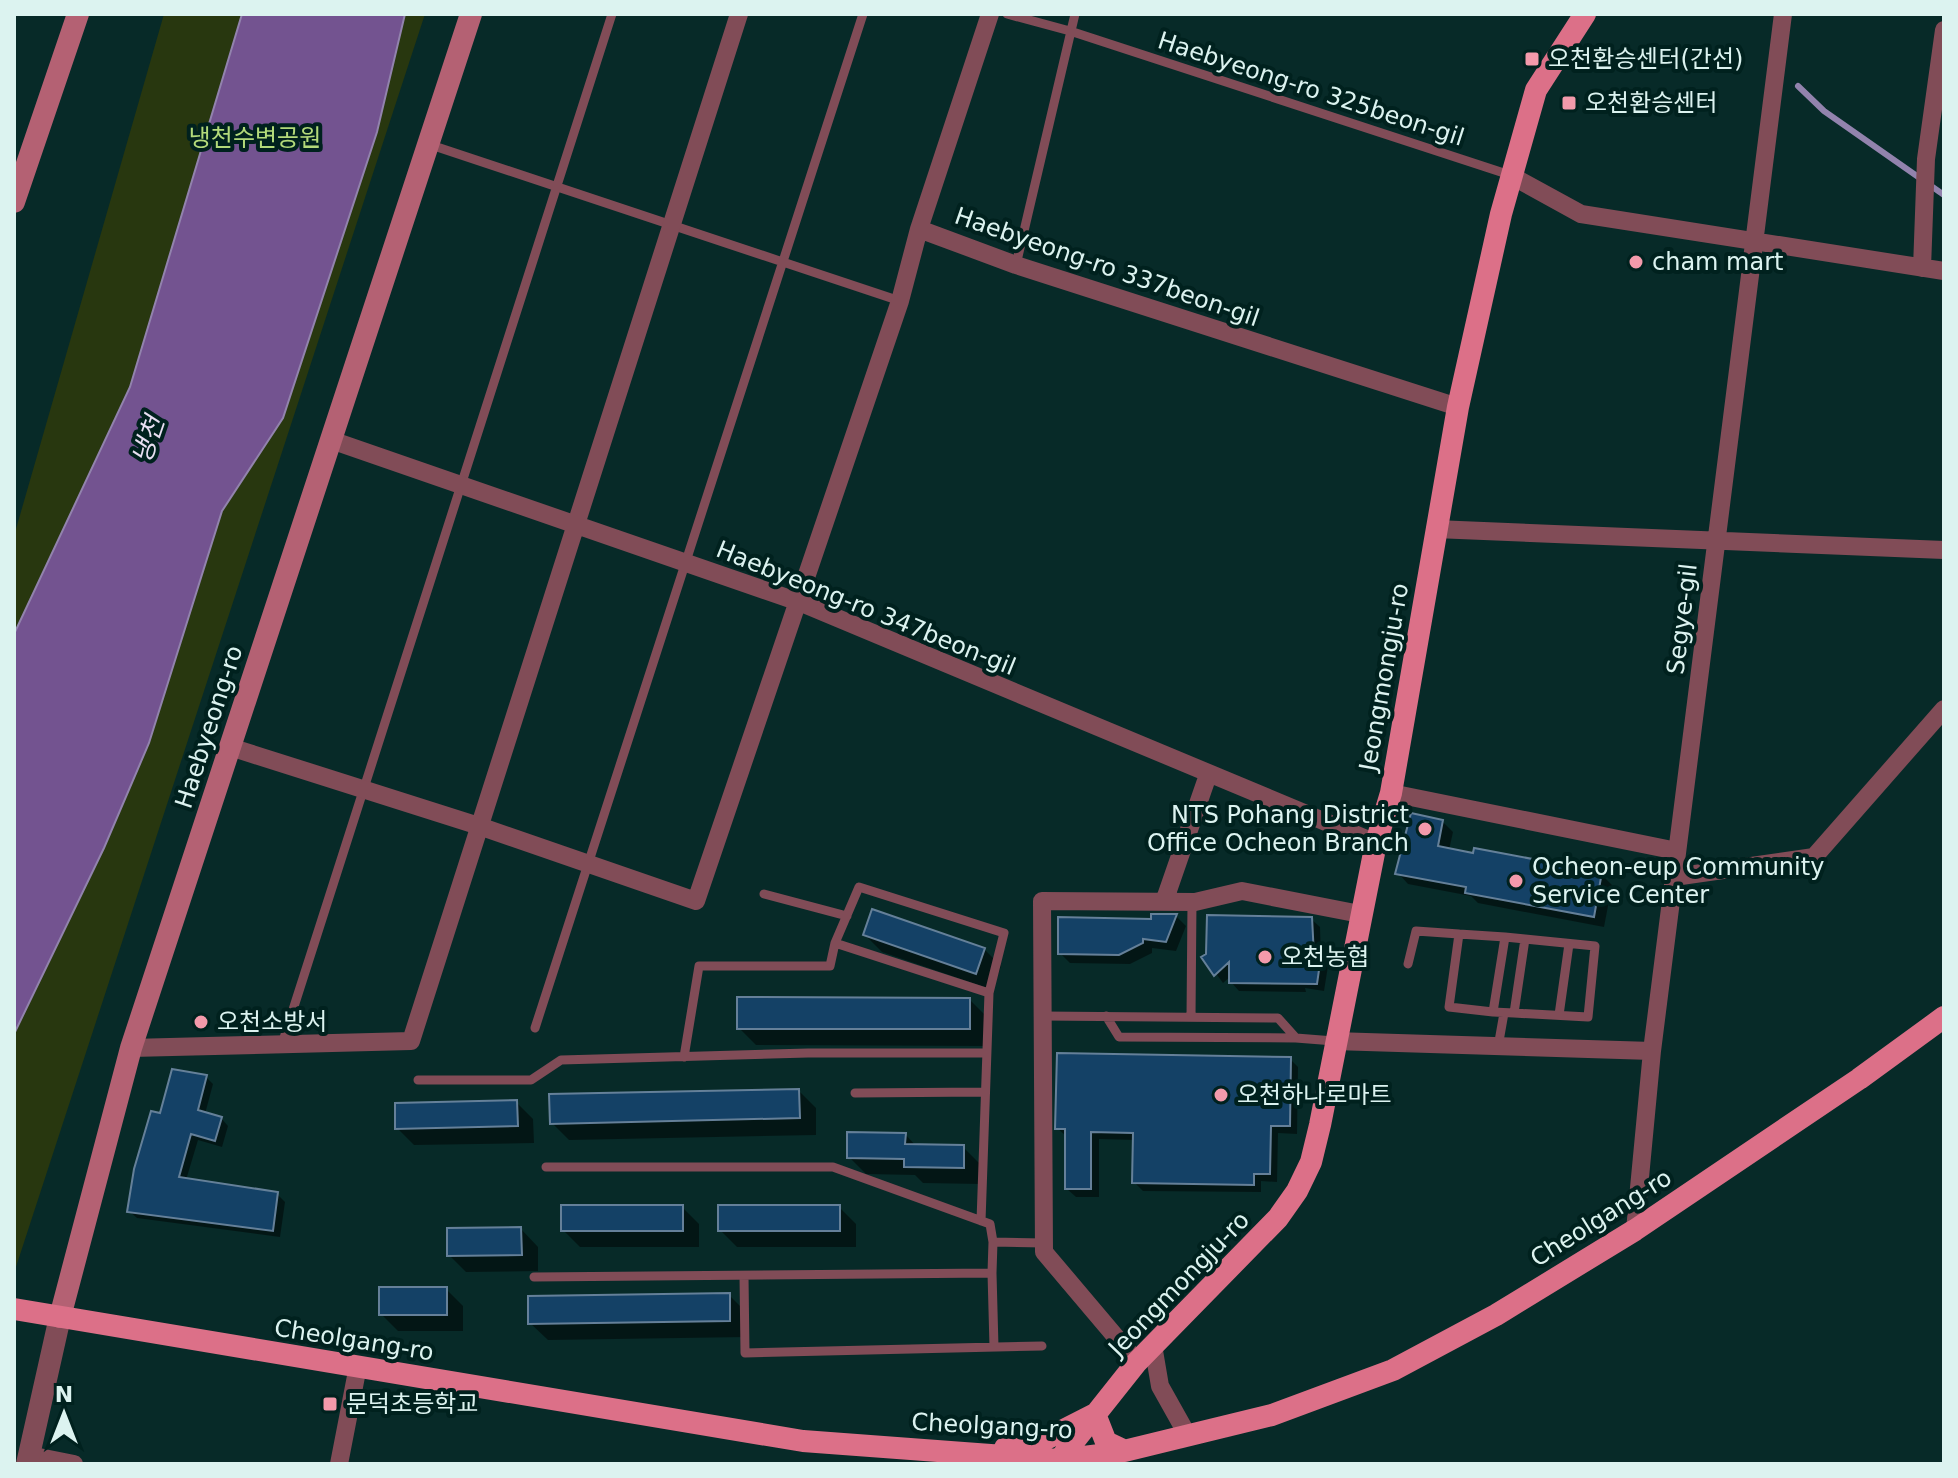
<svg xmlns="http://www.w3.org/2000/svg" width="1958" height="1478" font-family="'DejaVu Sans','Noto Sans KR',sans-serif">
<style>
.green{fill:#28370f}
.water{fill:#735390;stroke:#9283ad;stroke-width:2}
.shadow{fill:#0007}
.lines{fill:none;stroke-linecap:round;stroke-linejoin:round}
.stream{stroke:#9283ad;stroke-width:6}
.building{fill:#144166;stroke:#658099;stroke-width:2}
.service{stroke:#814c57;stroke-width:9}
.minor{stroke:#814c57;stroke-width:18}
.tertiary{stroke:#814c57;stroke-width:22}
.secondary{stroke:#b46173;stroke-width:22}
.primary{stroke:#dc7088;stroke-width:22}
.poi-dot{fill:#f39aab;stroke:#00211e;stroke-width:3}
.labels{text-anchor:middle;stroke-width:8;stroke-linejoin:round;paint-order:stroke}
.poi-label{font-size:24px;fill:#dcf3f0;stroke:#00211e;text-anchor:start}
.street-label{font-size:24px;fill:#dcf3f0;stroke:#00211e}
.park-label{font-size:24px;fill:#b3da7a;stroke:#00211e}
.water-label{font-size:26px;font-style:italic;fill:#e8dff2;stroke:#00211e}
</style>
<rect width="100%" height="100%" fill="#072a28"/>
<path class="green" d="M164,14H425L14,1273V536Z"/>
<path class="water" d="M242,14H405L377,132L283,418L222,511L149,743L104,848L14,1034V634L130,387Z"/>
<path class="shadow" d="M1442,821L1453,832L1449,850L1601,874L1612,885L1604,927L1478,903L1471,896L1408,884L1398,873Z
M1176,916L1186,926L1176,951L1152,948V953L1130,964L1070,963L1060,953Z
M1311,919L1320,927L1321,959L1328,966L1324,991L1305,988L1306,992L1239,991L1231,982V976L1223,983L1204,957Z
M865,935L984,949L1001,966L993,990L882,952Z
M970,1000L987,1017V1046L756,1045L739,1028Z
M1290,1059L1298,1067L1297,1134L1278,1133L1277,1182L1261,1181V1192L1143,1191L1134,1182L1135,1140L1099,1139V1197H1076L1067,1189L1066,1136L1057,1128Z
M206,1077L213,1084L205,1114L221,1118L228,1126L222,1147L198,1140L186,1180L277,1194L285,1202L280,1237L137,1218L129,1211L162,1116Z
M799,1091L816,1108V1135L569,1140L552,1123Z
M516,1102L533,1119L534,1143L414,1145L397,1128Z
M905,1134L916,1146L963,1147L980,1164V1184L923,1183L915,1175L866,1174L849,1157Z
M682,1207L699,1224V1247H580L563,1230Z
M839,1207L856,1224V1247H737L720,1230Z
M521,1229L538,1247V1271L466,1272L449,1255Z
M446,1289L463,1306V1331H398L381,1314Z
M729,1295L746,1312L747,1337L548,1340L530,1323Z"/>
<g class="lines">
<path class="stream" d="M1798,86L1824,111L1944,195"/>
</g>
<path class="building" d="M1411,813L1443,820L1438,846L1473,853L1474,848L1602,872L1594,917L1465,893L1466,887L1395,874Z
M872,909L985,948L976,974L863,935Z
M1151,914H1177L1166,942L1143,939V943L1119,955L1058,954V917L1151,919Z
M1207,915L1312,917L1314,956H1321L1317,984L1229,983V962L1214,976L1201,957L1206,954Z
M737,997L970,998V1029H737Z
M1057,1053L1291,1057L1290,1126H1271L1270,1174H1254V1185L1132,1183L1133,1133L1091,1132V1189H1065V1129H1055Z
M172,1069L207,1075L198,1110L222,1117L215,1141L191,1134L179,1177L278,1192L273,1231L127,1212L134,1169L151,1111L160,1113Z
M799,1089L800,1118L550,1124L549,1094Z
M517,1100L518,1126L395,1129V1103Z
M847,1132L906,1133L905,1144L964,1145V1168L904,1167V1159L847,1158Z
M561,1205H683V1231H561Z
M718,1205H840V1231H718Z
M521,1227L522,1255L447,1256V1228Z
M379,1287H447V1315H379Z
M730,1293V1321L528,1324V1296Z"/>
<g class="lines">
<path class="service" d="M1007,14L1070,31L1510,175
M428,144L900,301
M1016,265L1075,14
M764,894L847,916
M1505,937L1525,939L1514,1013L1493,1012Z
M1408,964L1416,931L1459,934
M1493,1012L1449,1007L1459,934L1505,937
M1514,1013L1588,1017L1595,946L1525,939
M1559,1015L1569,944
M1043,1016L1278,1018L1296,1038L1334,1041
M1106,1016L1119,1037L1296,1038
M1191,1017L1192,902
M535,1028L863,14
M282,1044L612,14
M1498,1047L1504,1013
M684,1057L699,966H830L835,943
M418,1080H531L561,1060L808,1053H985
M855,1093L984,1092
M981,1221L989,993L1004,933L859,887L835,943L989,993
M993,1242L1044,1243
M992,1273L994,1347
M744,1276L745,1353L1042,1346
M534,1277L992,1273L993,1242L990,1224L833,1167H546"/>
<path class="minor" d="M1510,175L1581,214L1944,271
M919,229L990,14
M1922,268L1926,159L1944,30
M331,440L799,602L1376,843
M1435,529L1944,550
M230,747L479,826L696,901L900,301L919,229L1016,265L1458,407
M1391,793L1677,851
M1674,877L1814,857L1944,709
M1164,902L1208,775
M1334,1041L1652,1051
M131,1048L411,1041L739,14
M1635,1230L1652,1051L1783,14
M1153,1345L1160,1386L1188,1436
M1137,1362L1044,1252L1042,901L1195,902L1242,891L1360,914
M29,1455L74,1464
M339,1464L358,1366"/>
<path class="tertiary" d="M27,1464L60,1317"/>
<path class="secondary" d="M14,202L78,14
M60,1317L131,1048L471,14"/>
<path class="primary" d="M14,1309L803,1441L1059,1460L1116,1453L1272,1415L1393,1370L1496,1315L1635,1230L1859,1079L1944,1017
M1005,1448L1044,1440L1095,1414L1106,1442L1125,1451
M1056,1464L1137,1362L1278,1218L1297,1191L1311,1162L1320,1125L1376,843L1391,793L1458,407L1501,214L1536,90L1585,14"/>
</g>
<g class="poi-dot">
<rect x="1524" y="51" width="16" height="16" rx="4"/>
<rect x="1561" y="95" width="16" height="16" rx="4"/>
<circle cx="1636" cy="262" r="8"/>
<circle cx="1425" cy="829" r="8"/>
<circle cx="1516" cy="881" r="8"/>
<circle cx="1265" cy="957" r="8"/>
<circle cx="201" cy="1022" r="8"/>
<circle cx="1221" cy="1095" r="8"/>
<rect x="322" y="1396" width="16" height="16" rx="4"/>
</g>
<g class="labels">
<g class="poi-label">
<text x="1548" y="67">오천환승센터(간선)</text>
<text x="1585" y="111">오천환승센터</text>
<text x="1652" y="270">cham mart</text>
<text x="1409" y="823" text-anchor="end">NTS Pohang District<tspan x="1409" dy="28">Office Ocheon Branch</tspan></text>
<text x="1532" y="875">Ocheon-eup Community<tspan x="1532" dy="28">Service Center</tspan></text>
<text x="1281" y="965">오천농협</text>
<text x="217" y="1030">오천소방서</text>
<text x="1237" y="1103">오천하나로마트</text>
<text x="346" y="1412">문덕초등학교</text>
</g>
<g class="street-label">
<text transform="translate(1311 89) rotate(18)" y="8">Haebyeong-ro 325beon-gil</text>
<text transform="translate(1107 267) rotate(19)" y="8">Haebyeong-ro 337beon-gil</text>
<text transform="translate(866 608) rotate(22)" y="8">Haebyeong-ro 347beon-gil</text>
<text transform="translate(1682 619) rotate(-83)" y="8">Segye-gil</text>
<text transform="translate(1384 677) rotate(-80)" y="8">Jeongmongju-ro</text>
<text transform="translate(209 727) rotate(-72)" y="8">Haebyeong-ro</text>
<text transform="translate(1601 1218) rotate(-32)" y="8">Cheolgang-ro</text>
<text transform="translate(1179 1284) rotate(-46)" y="8">Jeongmongju-ro</text>
<text transform="translate(354 1340) rotate(9)" y="8">Cheolgang-ro</text>
<text transform="translate(992 1426) rotate(3)" y="8">Cheolgang-ro</text>
</g>
<g class="park-label">
<text x="255" y="146">냉천수변공원</text>
</g>
<g class="water-label">
<text transform="translate(148 440) rotate(-71)" y="9">냉천</text>
</g>
</g>
<rect width="1958" height="1478" fill="none" stroke="#dcf3f0" stroke-width="32"/>
<g transform="translate(64 1414)" stroke="#00211e" stroke-width="6" paint-order="stroke">
<path d="M0-6L14 30L0 20L-14 30Z" fill="#dcf3f0"/>
<text y="-12" font-size="22" font-weight="bold" text-anchor="middle" fill="#dcf3f0">N</text>
</g>
</svg>
